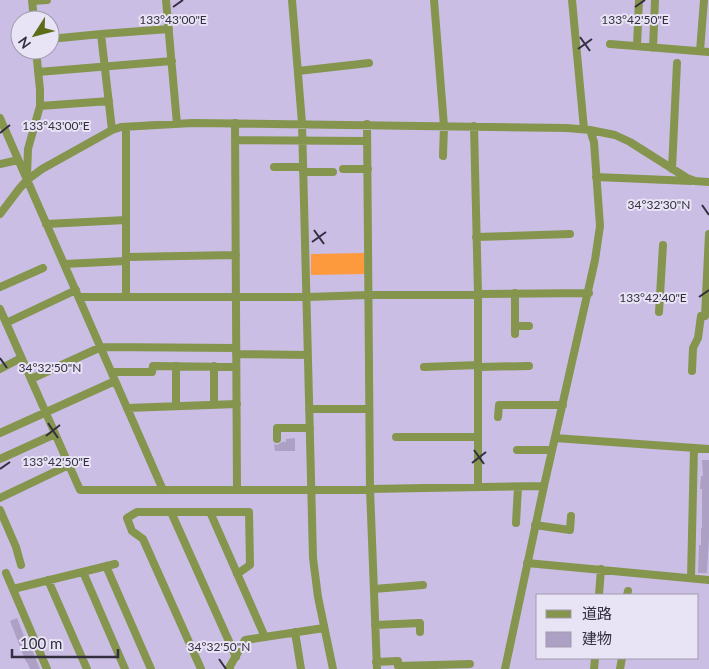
<svg xmlns="http://www.w3.org/2000/svg" width="709" height="669" font-family="Lato,'Noto Sans JP',sans-serif">
<style>
.green{fill:#fc9a3d}
.building{fill:#aca0c4}
.lines{fill:none;stroke-linecap:round;stroke-linejoin:round}
.minor{stroke:#85954e;stroke-width:8}
.ticks{fill:none;stroke:#342f3e;stroke-width:2}
.ticks-label{font-size:12px;text-anchor:middle;fill:#342f3e;stroke:#e9e3f6;stroke-width:4;stroke-linejoin:round;paint-order:stroke}
</style>
<rect width="100%" height="100%" fill="#cbbee5"/>
<path class="green" d="M364,253L365,274L311,275V254Z"/>
<path class="building" d="M295,438V451H275L274,444L277,445L282,442H286V439Z
M702,460H709V538L707,573H698L699,545H701V528H702V489H700L701,476H703Z
M17,618L24,636L26,635L40,669H30L27,662H26L10,621Z"/>
<g class="lines">
<path class="minor" d="M32,0L34,20
M166,0L177,124
M292,0L302,123L313,558L318,597L333,669
M434,0L444,126L443,156
M572,0L584,129
M32,1L47,0
M101,34L112,130
M50,39L101,34L169,29
M610,44L709,52
M637,46L639,0
M653,48L655,0
M700,51L704,0
M298,71L369,63
M38,72L172,61
M40,106L109,101
M0,118L163,490
M235,123L237,490
M367,124L370,489L377,669
M474,126L478,294V487
M126,127V297
M235,140L367,141
M0,164L18,160
M274,167H303
M343,169H368
M672,169L677,63
M303,172H333
M27,176L28,149L40,106V90L36,50
M596,177L691,181
M0,214L19,189L27,180L42,169L112,130L121,127L193,123L567,128L590,130L615,135L630,142L687,178L695,181L709,182
M46,224L126,220
M476,237L570,234
M126,257L236,255
M64,264L126,261
M0,287L43,268
M478,294L589,293
M79,297H307L369,295H477
M0,309L80,490H312L544,486
M659,312L663,245
M705,316L709,234
M6,323L76,290
M515,326H529
M515,334V293
M236,354L308,355
M424,367L478,365
M478,367L529,366
M0,369L21,358
M692,371L693,348L698,338L701,316
M112,372H152L153,366L236,367
M31,379L101,347L236,348
M214,405V366
M176,406V366
M127,408L237,404
M309,409H369
M498,417L499,405H563
M0,433L115,381
M396,437H478
M555,438L709,449
M277,439V428H310
M517,450H552
M0,459L55,434
M0,498L69,465
M0,510L16,547L21,565
M171,512L236,657
M210,512L265,637
M516,523L518,487
M535,525L570,530L571,516
M527,563L709,580
M106,566L151,669
M83,572L125,669
M6,573L47,669
M691,578L694,448
M48,580L87,669
M13,589L115,564
M374,589L423,585
M599,595L601,569
M627,595L628,591
M375,625L420,623V632
M295,632L301,669
M376,662L398,661V666L470,664
M201,669L143,539L132,531L127,518L137,512H249L250,565L237,574
M230,669L229,668L245,640L324,628
M505,669L544,486L595,260L600,226L594,142L590,130
M594,669L595,658
M620,669L622,658"/>
</g>
<path class="ticks" d="M173,7L183,0M635,7L645,0M580,37L590,51M578,49L592,39M0,133L10,125M702,205L709,215M314,230L324,244M312,242L326,232M699,297L709,290M0,358L7,368M48,423L58,438M46,436L60,425M474,450L484,464M472,463L486,452M0,469L10,462M219,659L226,669"/>
<g class="ticks-label">
<text x="635" y="24">133°42'50"E</text>
<text x="173" y="24">133°43'00"E</text>
<text x="56" y="130">133°43'00"E</text>
<text x="659" y="209">34°32'30"N</text>
<text x="653" y="302">133°42'40"E</text>
<text x="50" y="372">34°32'50"N</text>
<text x="56" y="466">133°42'50"E</text>
<text x="219" y="651">34°32'50"N</text>
</g>
<rect x="536" y="594" width="162" height="65" fill="#e9e3f6" stroke="#a19bac"/>
<rect x="546" y="610" width="25" height="8" fill="#85954e" stroke="#a19bac"/>
<text x="582" y="619" font-size="15" fill="#342f3e">道路</text>
<rect x="546" y="632" width="25" height="15" fill="#aca0c4" stroke="#a19bac"/>
<text x="582" y="644" font-size="15" fill="#342f3e">建物</text>
<g transform="translate(35 35) rotate(234)"><circle r="24" fill="#e9e3f6" stroke="#a19bac"/>
<path d="M0-4L9 19L0 12L-9 19Z" fill="#5c6c17"/>
<text y="-8" font-size="14" font-weight="bold" text-anchor="middle" fill="#342f3e">N</text>
</g>
<path d="M12 649v8h106v-8" fill="none" stroke="#342f3e" stroke-width="2.5"/>
<text x="20" y="649" font-size="15" fill="#342f3e" stroke="#e9e3f6" stroke-width="4" paint-order="stroke">100 m</text>
</svg>
